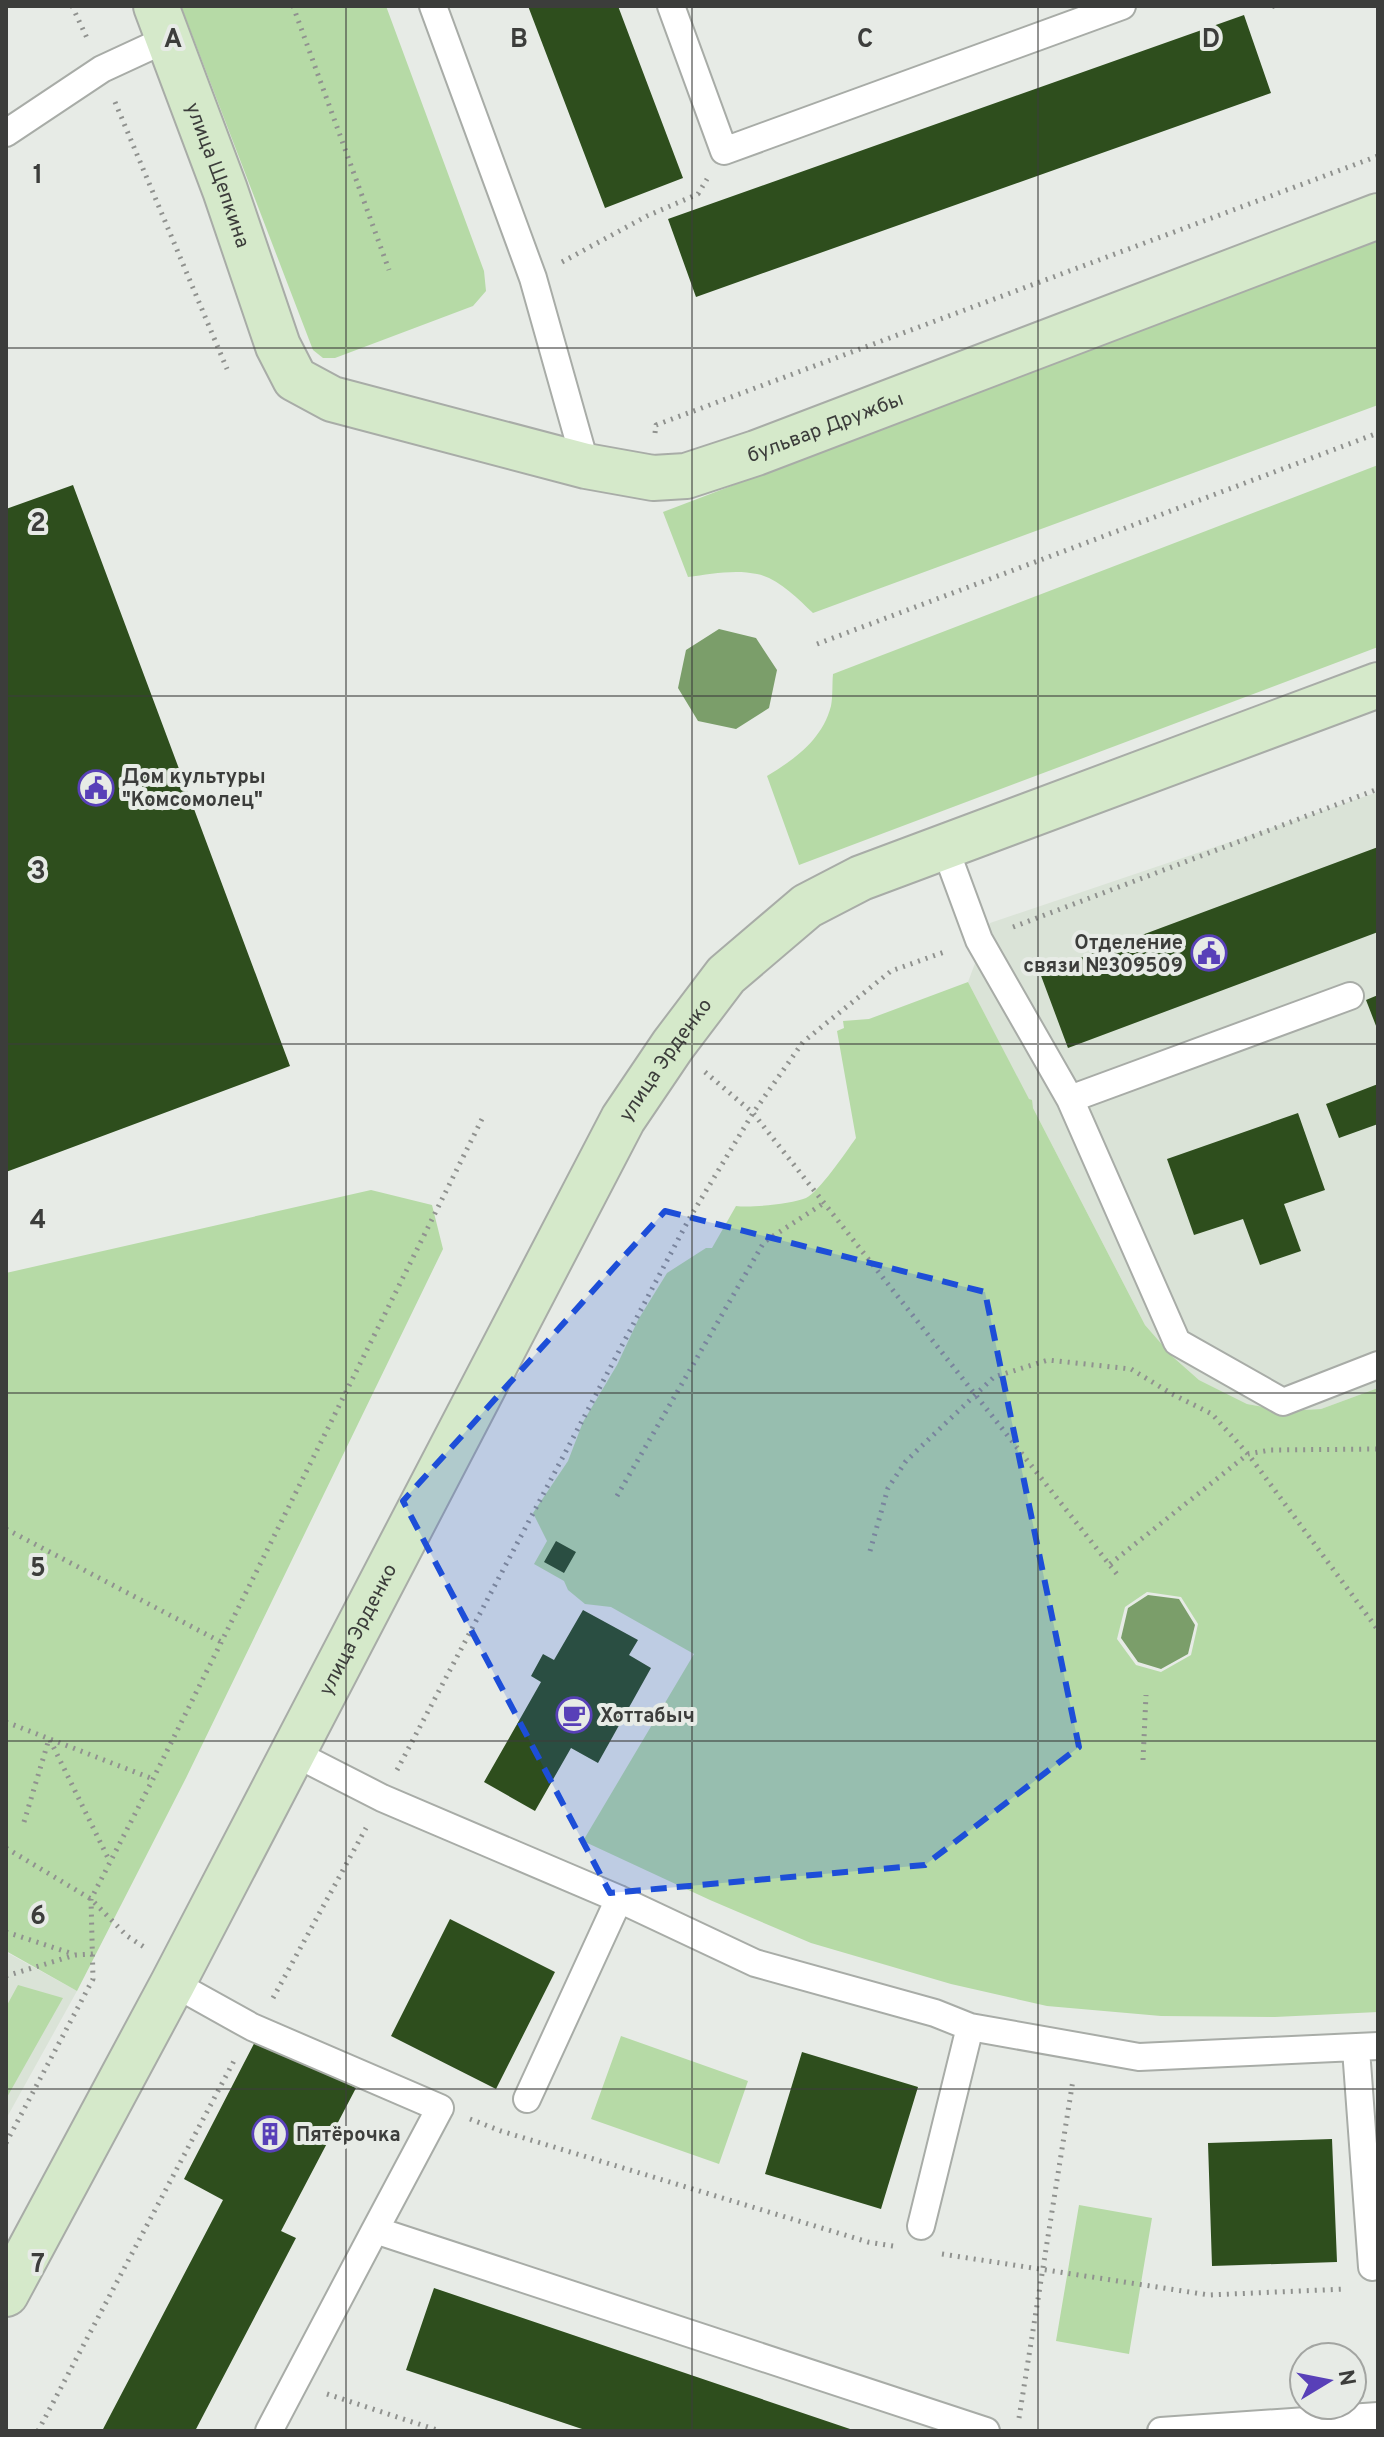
<svg xmlns="http://www.w3.org/2000/svg" width="1384" height="2437" font-family="Overpass,sans-serif">
<style>
.built{fill:#dae3d7}
.green{fill:#b6daa6;fill-rule:evenodd}
.water{fill:#7b9e6a}
.building{fill:#2e4e1d}
.lines{fill:none;stroke-linecap:round;stroke-linejoin:round}
.lane-casing{stroke:#a8aca7;stroke-width:30}
.secondary-casing{stroke:#a8aca7;stroke-width:48}
.path{stroke:#90928f;stroke-width:5;stroke-dasharray:2 6;stroke-linecap:butt}
.lane{stroke:#fff;stroke-width:26}
.secondary{stroke:#d5e9ca;stroke-width:44}
.marked{fill:#1d4ed8;fill-opacity:0.2;stroke:#1d4ed8;stroke-width:6;stroke-dasharray:16 10;stroke-linejoin:round}
.grid{fill:none;stroke:#3c3d3b;stroke-width:2;stroke-opacity:0.55}
.labels{text-anchor:middle;stroke-width:8;stroke-linejoin:round;paint-order:stroke}
.street-label{font-size:20px;fill:#3c3d3b;stroke:#e7ebe6}
.poi-label{font-size:20px;font-weight:bold;fill:#3c3d3b;stroke:#e7ebe6;text-anchor:start}
.grid-label{font-size:26px;text-anchor:middle;font-weight:bold;fill:#3c3d3b;stroke:#e7ebe6;stroke-width:8;stroke-linejoin:round;paint-order:stroke}
</style>
<rect width="100%" height="100%" fill="#e7ebe6"/>
<path class="built" d="M1378,792V1388L1321,1409L1285,1411L1247,1404L1199,1380L1173,1357L1145,1325L968,982L990,923Z
M6,1952L77,1991L6,2119Z"/>
<path class="green" d="M181,6H386L484,271L486,291L473,306L335,358H323L313,350Z
M1378,239V405L813,613C797,598 778,578 757,574C735,569 710,574 688,577L663,512Z
M1378,465V647L799,865L767,776C795,759 822,740 831,706C833,696 832,684 833,674Z
M968,982L1029,1099L1032,1100L1033,1108L1145,1325L1173,1357L1199,1380L1247,1404L1285,1411L1321,1409L1378,1388V2012L1275,2017L1161,2016L1047,2006L951,1984L811,1943L710,1900L583,1841L694,1654L611,1607L585,1604L568,1590L564,1581L534,1564L547,1541L533,1513L568,1461L583,1422L617,1365L638,1320L667,1273L706,1248H712L736,1206C751,1208 792,1204 806,1198C819,1192 846,1152 856,1138L837,1031L844,1028L843,1021L869,1019ZM1147,1592L1181,1597L1198,1624L1191,1655L1161,1672L1136,1665L1117,1639L1125,1607Z
M371,1190L432,1205L443,1249L186,1778L77,1991L6,1951V1273Z
M18,1985L63,1998L6,2099V2007Z
M621,2036L748,2081L719,2164L591,2119Z
M1079,2205L1152,2218L1129,2354L1056,2341Z"/>
<path class="water" d="M719,629L756,638L777,670L769,708L736,729L698,721L678,688L686,650Z
M1148,1595L1179,1599L1195,1625L1188,1654L1161,1669L1138,1662L1121,1638L1128,1608Z"/>
<path class="building" d="M528,6H618L683,178L605,208Z
M1244,15L1271,93L696,297L668,219Z
M73,485L290,1066L6,1172V509Z
M1378,847V932L1068,1048L1040,973Z
M1378,995V1031L1366,1000Z
M1378,1084V1124L1339,1138L1326,1104Z
M1298,1113L1325,1190L1284,1204L1301,1251L1260,1265L1243,1219L1194,1235L1167,1159Z
M556,1541L576,1552L564,1573L544,1562Z
M583,1610L638,1640L629,1655L651,1668L598,1763L571,1748L535,1811L484,1782L541,1682L531,1676L543,1654L554,1660Z
M450,1919L555,1972L496,2089L391,2036Z
M258,2036L356,2088L281,2231L296,2238L195,2431H102L223,2200L184,2179Z
M802,2052L918,2087L881,2209L765,2174Z
M1332,2139L1337,2262L1212,2266L1208,2143Z
M434,2288L853,2430V2431H588L406,2370Z"/>
<g class="lines">
<defs>
<path id="lane" d="M433,6L533,278L586,466
M671,6L724,151L1122,6
M6,133L102,69L169,38
M945,848L979,940L1070,1099L1350,996
M1070,1099L1177,1342L1283,1402L1378,1365
M294,1753L382,1798L619,1899L755,1963L935,2013L970,2027L1139,2057L1378,2046
M173,1983L252,2027L440,2108L375,2230L986,2431
M1356,2049L1372,2267
M527,2099L619,1899
M921,2226L970,2027
M269,2431L375,2230
M1161,2431L1378,2416"/>
<g id="secondary">
<path id="s1" d="M156,6L225,190L278,346L295,379L332,399L586,466L653,478L686,476L756,453L1378,216"/>
<path id="s2" d="M6,2294L173,1983L623,1119L673,1045L726,975L807,906L861,878L1378,685"/>
</g>
</defs>
<use href="#lane" class="lane-casing"/>
<use href="#secondary" class="secondary-casing"/>
<path class="path" d="M72,6L87,38
M293,6L389,270
M1273,6L1279,8
M115,102L227,369
M562,262L647,216L698,194L707,179
M655,433L656,425L1378,156
M817,644L1378,433
M1013,927L1378,789
M705,1072L753,1113L1120,1578
M617,1496L764,1242L824,1203
M6,1529L221,1642
M870,1551L888,1488L906,1461L994,1377L1048,1360L1131,1369L1172,1394L1212,1414L1248,1454L1378,1630
M1110,1564L1248,1454L1270,1450L1378,1449
M6,1722L153,1779
M50,1740L110,1862
M1143,1760L1146,1695
M397,1770L689,1219L753,1113L803,1042L891,971L947,951
M24,1822L49,1739
M6,1848L91,1899L127,1936L144,1947
M6,1932L73,1954
M6,1976L75,1955L93,1954
M273,1998L366,1828
M470,2119L501,2131L868,2242L893,2246
M6,2143L93,1979L91,1899L153,1779L484,1115
M942,2254L1209,2295L1345,2289
M327,2394L440,2431
M1019,2418L1073,2080
M38,2431L236,2057"/>
<use href="#lane" class="lane"/>
<use href="#secondary" class="secondary"/>
</g>
<path class="marked" d="M665,1211L985,1292L1079,1747L925,1865L610,1893L403,1501Z"/>
<path class="grid" d="M346,6V2431M692,6V2431M1038,6V2431M6,348H1378M6,696H1378M6,1044H1378M6,1393H1378M6,1741H1378M6,2089H1378"/>
<defs>
<symbol id="civic-ring" viewBox="-11 -11 22 22"><circle r="9.5" fill="#e7ebe6" stroke="#5840b8" stroke-width="1.5"/><path d="M-.6-6.5H3V-4.5H.6V-3L4-1V1h2V6H-6V1h2V-1L-.6-3ZM-1.2 2.5V6h2.4V2.5Z" fill="#5840b8"/></symbol>
<symbol id="cafe-ring" viewBox="-11 -11 22 22"><circle r="9.5" fill="#e7ebe6" stroke="#5840b8" stroke-width="1.5"/><path d="M-5.5-4.5H6V0H3Q3 3.5 0 3.5H-2.5Q-5.5 3.5-5.5 0ZM3-3.2v2h1.7v-2ZM-6 4.5H4V6H-6Z" fill="#5840b8"/></symbol>
<symbol id="building-ring" viewBox="-11 -11 22 22"><circle r="9.5" fill="#e7ebe6" stroke="#5840b8" stroke-width="1.5"/><path d="M-4-6H4V6H1V3H-1V6H-4ZM-2.5-4.3h1.7v1.8h-1.7ZM.8-4.3h1.7v1.8H.8ZM-2.5-1h1.7V.8h-1.7ZM.8-1h1.7V.8H.8Z" fill="#5840b8"/></symbol>
</defs>
<g fill-rule="evenodd">
<use href="#civic-ring" x="76" y="768" width="40" height="40"/>
<use href="#civic-ring" x="1189" y="933" width="40" height="40"/>
<use href="#cafe-ring" x="554" y="1695" width="40" height="40"/>
<use href="#building-ring" x="250" y="2114" width="40" height="40"/>
</g>
<g class="labels">
<g class="street-label">
<text dy="7" stroke="none"><textPath href="#s1" startOffset="180">улица Щепкина</textPath></text>
<text dy="7" stroke="none"><textPath href="#s1" startOffset="952">бульвар Дружбы</textPath></text>
<text dy="7" stroke="none"><textPath href="#s2" startOffset="1400">улица Эрденко</textPath></text>
<text dy="7" stroke="none"><textPath href="#s2" startOffset="752">улица Эрденко</textPath></text>
</g>
<g class="poi-label">
<text x="122" y="783">Дом культуры<tspan x="122" dy="23">"Комсомолец"</tspan></text>
<text x="1183" y="949" text-anchor="end">Отделение<tspan x="1183" dy="23">связи №309509</tspan></text>
<text x="600" y="1722">Хоттабыч</text>
<text x="296" y="2141">Пятёрочка</text>
</g>
</g>
<g class="grid-label">
<text x="173" y="47">A</text>
<text x="519" y="47">B</text>
<text x="865" y="47">C</text>
<text x="1211" y="47">D</text>
<text x="38" y="183">1</text>
<text x="38" y="531">2</text>
<text x="38" y="879">3</text>
<text x="38" y="1228">4</text>
<text x="38" y="1576">5</text>
<text x="38" y="1924">6</text>
<text x="38" y="2272">7</text>
</g>
<rect width="1384" height="2437" fill="none" stroke="#3c3d3b" stroke-width="16"/>
<g transform="translate(1328 2381) rotate(80)"><circle r="38" fill="#e7ebe6" stroke="#a3a5a2" stroke-width="2"/>
<path d="M0-6L14 30L0 20L-14 30Z" fill="#5840b8"/>
<text y="-12" font-size="22" font-weight="bold" text-anchor="middle" fill="#3c3d3b">N</text>
</g>
</svg>
